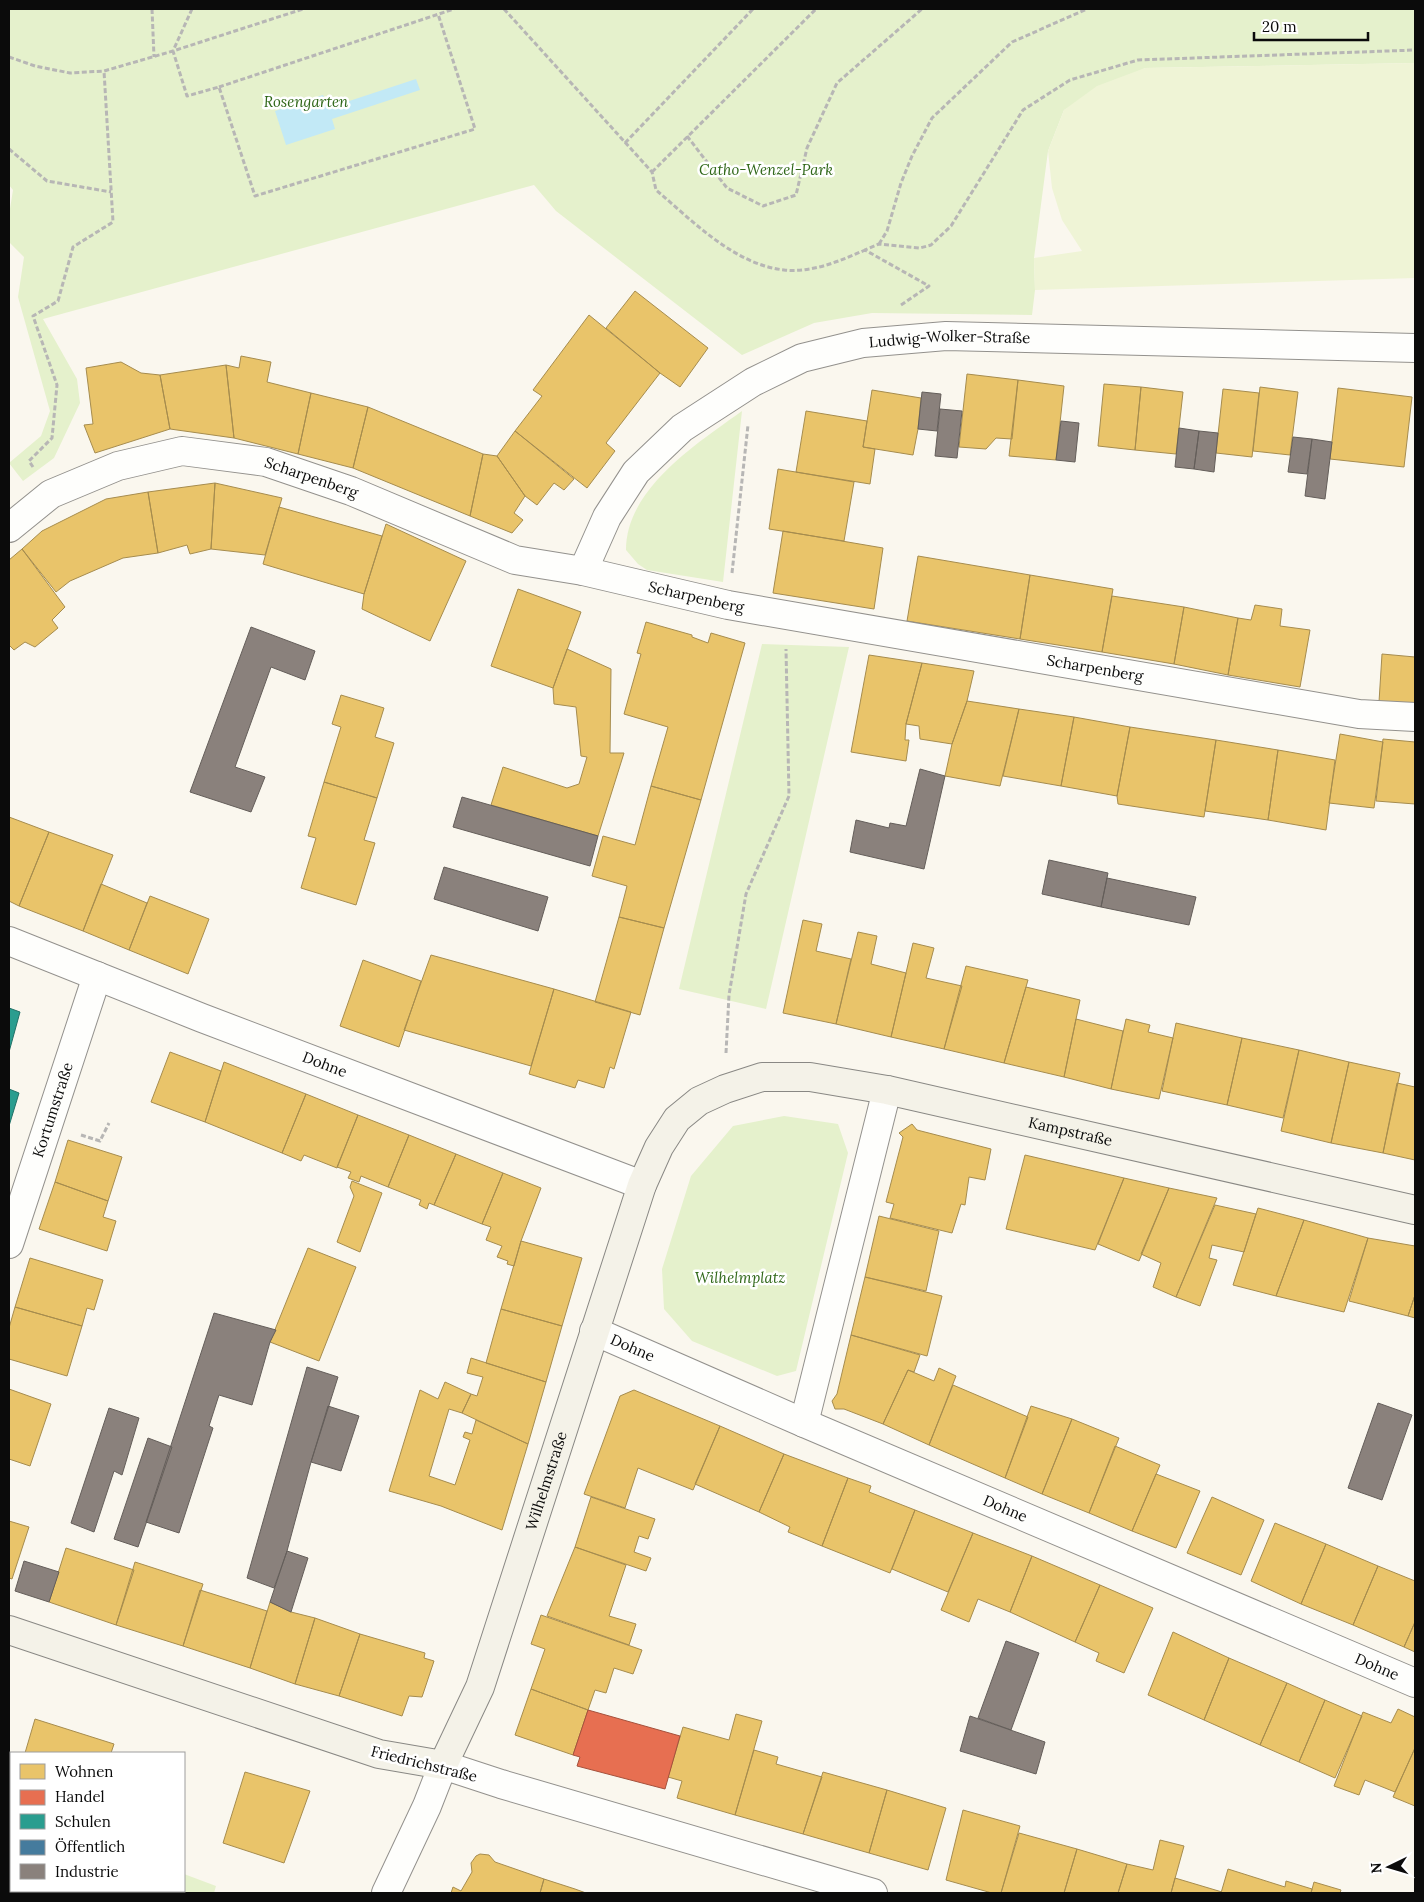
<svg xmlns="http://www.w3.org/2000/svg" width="1424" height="1902" font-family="Lora,serif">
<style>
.green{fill:#e5f1cc}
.pitch{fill:#eff4d6}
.water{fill:#c2e9f6}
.homes{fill:#e9c46a;stroke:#a68c4e}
.shops{fill:#e76f51;stroke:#a5513c}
.schools{fill:#2a9d8f;stroke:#217167}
.public{fill:#457b9d;stroke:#345971}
.industry{fill:#8a817c;stroke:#645e5a}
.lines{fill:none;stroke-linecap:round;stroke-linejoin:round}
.minor-casing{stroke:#93918d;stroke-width:30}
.tertiary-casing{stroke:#93918d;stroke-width:30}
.secondary-casing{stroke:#898884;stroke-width:30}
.path{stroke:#b7b6b5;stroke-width:3;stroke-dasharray:5 2.5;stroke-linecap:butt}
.minor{stroke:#fefefc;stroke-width:28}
.tertiary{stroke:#fefefc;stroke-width:28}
.secondary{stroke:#f4f2e8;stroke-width:28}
.labels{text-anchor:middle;stroke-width:5;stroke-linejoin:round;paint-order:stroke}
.park-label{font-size:15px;font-style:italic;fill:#2f6718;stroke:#fff}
.street-label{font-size:15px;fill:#0b0b0b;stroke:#fff}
</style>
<rect width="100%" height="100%" fill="#faf7ee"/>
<path class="green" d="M9,9H1415V63L1145,68L1064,110L1048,151L1034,258L1035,290L1032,315L872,313L814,323L742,355L556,211L534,185L43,319L77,379L80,403L54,458L23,481L9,463L41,436L50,411L18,297L24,257L9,242V215L13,190L9,185Z
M742,411L723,582L647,570L638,564L626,550C626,488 698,443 742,411Z
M762,644L849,647L766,1009L679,989Z
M784,1116L838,1124L848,1153L796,1371L777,1376L692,1341L664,1309L662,1269L691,1176L733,1126Z
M184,1874L216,1886L214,1893H160V1891H184Z"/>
<path class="pitch" d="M1415,63V278L1035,290L1034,258L1082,251L1062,220L1052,188L1048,151L1064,110L1097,86L1145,68Z"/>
<path class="water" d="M416,79L420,90L332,119L335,129L286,145L275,111L323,95L328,108Z"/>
<path class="homes" d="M635,291L708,348L680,387L660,373L606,328Z
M589,315L660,373L606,443L615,451L587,488L515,431L542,396L533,390Z
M241,356L271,362L267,382L311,393L298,454L234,438L226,365L239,368Z
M121,362L141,373L160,375L170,429L95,453L84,425L93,424L86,368Z
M226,365L234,438L170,429L160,375Z
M967,374L1018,380L1012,439L996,438L986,449L959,447Z
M1018,380L1064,386L1056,460L1009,456Z
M1104,384L1141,387L1135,450L1098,446Z
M1141,387L1183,392L1176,454L1135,450Z
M1260,387L1298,392L1290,455L1253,451Z
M1338,388L1412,397L1404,467L1330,459Z
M1223,389L1259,393L1252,457L1216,453Z
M872,390L921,398L918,429L913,455L863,447Z
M311,393L368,407L353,468L298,454Z
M368,407L483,454L470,516L353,468Z
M806,411L867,421L863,447L875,449L870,484L796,472Z
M515,431L574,479L564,490L554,483L537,505L525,496L497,456Z
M483,454L497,456L525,496L514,513L523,520L512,533L470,516Z
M778,469L854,482L844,541L769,529Z
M215,483L282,498L265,555L211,549Z
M215,483L211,549L190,554L187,545L158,553L148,492Z
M148,492L158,553L123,558L70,581L56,592L22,549L42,531L106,499Z
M279,507L382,536L364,594L263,564Z
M386,524L466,561L430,641L362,609L364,594Z
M783,531L883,548L874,609L773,593Z
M22,549L65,607L52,620L58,628L35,647L25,642L14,650L9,645V560Z
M918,556L1030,575L1020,639L907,621Z
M1030,575L1113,589L1102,652L1020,639Z
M518,589L581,612L553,688L491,666Z
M1112,596L1184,607L1174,664L1102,652Z
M1255,605L1282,609L1280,626L1310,630L1300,687L1228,675L1238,618L1251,620Z
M1184,607L1238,618L1228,675L1174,664Z
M646,622L692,635V637L708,643L711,633L745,643L701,800L651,786L668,727L624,714L641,654L637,653Z
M567,649L611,669L610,753H624L598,836L491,805L503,767L567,788L579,784L587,757L581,756L576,707L554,704L553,688Z
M1382,654L1415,657V704L1379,702Z
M869,655L922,663L906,724L905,740H909L906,761L851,752Z
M922,663L974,671L967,701L952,744L920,739L919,726L906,724Z
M341,695L384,708L375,737L394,743L377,798L324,782L341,727L332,724Z
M967,701L1019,709L1000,786L945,776L952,744Z
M1019,709L1074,717L1061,786L1003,776Z
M1074,717L1130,727L1117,796L1061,786Z
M1130,727L1216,740L1204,817L1118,804L1117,796Z
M1340,734L1383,742L1374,808L1329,803Z
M1383,739L1415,742V804L1376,801Z
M1216,740L1278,750L1268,820L1205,811Z
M1278,750L1335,760L1326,830L1268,820Z
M324,782L377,798L364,840L375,843L356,905L301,888L316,838L308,836Z
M651,786L701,800L664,928L619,917L627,886L592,876L603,836L635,845Z
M9,817L49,832L19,906L9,901Z
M49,832L113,855L83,931L19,906Z
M101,884L147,903L129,950L83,931Z
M150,896L209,919L188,974L129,950Z
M619,917L664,928L640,1015L595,1002Z
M803,920L822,924L816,951L851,959L836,1024L783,1013Z
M858,932L877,936L871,964L906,973L891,1037L836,1024Z
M913,943L934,948L926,978L962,986L944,1049L891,1037Z
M431,955L554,989L531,1066L404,1030Z
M363,960L421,981L399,1047L340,1026Z
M966,966L1028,980L1004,1063L944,1049Z
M1026,987L1080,1000L1064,1077L1004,1063Z
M554,989L631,1012L614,1069L610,1067L604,1088L578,1080L575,1088L529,1074Z
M1076,1019L1123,1031L1111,1089L1064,1077Z
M1126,1019L1150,1025L1148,1032L1173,1038L1159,1099L1111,1089Z
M1176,1023L1242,1038L1227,1105L1162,1091Z
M1242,1038L1299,1050L1283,1118L1227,1105Z
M1299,1050L1349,1062L1331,1143L1281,1131Z
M170,1052L221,1071L205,1122L151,1102Z
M224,1062L306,1094L282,1153L205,1122Z
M1349,1062L1400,1073L1383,1153L1331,1143Z
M1397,1083L1415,1087V1160L1383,1153Z
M306,1094L358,1115L337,1168L304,1155L301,1161L282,1153Z
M358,1115L409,1135L388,1187L361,1176L359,1182L348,1178L351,1172L337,1167Z
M912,1124L917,1130L991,1149L985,1180L969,1177L965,1205L961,1204L952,1233L890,1218L894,1204L886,1202L903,1137L899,1133Z
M409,1135L456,1154L434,1205L429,1203L427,1209L419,1205L421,1200L388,1187Z
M68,1140L122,1157L108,1201L55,1182Z
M456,1154L503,1173L482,1224L434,1205Z
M1025,1155L1124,1178L1095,1250L1006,1229Z
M503,1173L541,1188L521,1241L514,1266L507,1264L508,1261L497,1257L502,1246L486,1240L491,1227L482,1224Z
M1124,1178L1169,1188L1139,1261L1098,1244Z
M352,1181L382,1193L360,1252L337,1242L354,1196L350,1187Z
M55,1182L108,1201L103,1217L116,1221L107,1251L39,1229Z
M1169,1188L1217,1198L1176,1297L1153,1287L1161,1263L1141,1254Z
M1215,1205L1256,1214L1244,1252L1212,1245L1209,1258L1217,1260L1200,1306L1176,1297Z
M1258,1208L1304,1220L1276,1296L1233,1285Z
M879,1216L939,1231L926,1291L865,1277Z
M1304,1220L1368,1238L1344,1312L1276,1296Z
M1368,1238L1415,1246V1295L1408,1316L1349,1301Z
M521,1241L582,1258L562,1326L501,1309Z
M308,1248L356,1267L319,1361L270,1342Z
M30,1258L103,1280L94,1310L87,1308L82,1326L15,1307Z
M865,1277L942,1296L927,1356L851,1335Z
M1415,1295V1318L1408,1316Z
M15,1307L82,1326L67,1376L9,1359V1328Z
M501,1309L562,1326L546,1382L486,1363Z
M851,1335L920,1355L914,1372L908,1370L883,1424L844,1409H835L832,1401L837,1394Z
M471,1358L546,1382L528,1444L462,1413L471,1394L477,1396L483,1377L467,1373Z
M939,1368L956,1376L929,1445L883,1424L908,1370L934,1381Z
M445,1382L471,1394L462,1413L449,1409L429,1476L455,1485L470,1440L463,1437L465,1432L472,1434L476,1420L528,1444L502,1530L441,1506L389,1491L420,1390L438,1399Z
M953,1385L1028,1417L1005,1478L929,1445Z
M9,1389L51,1404L30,1466L9,1459Z
M634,1390L720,1426L693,1490L638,1468L625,1508L584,1494L620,1396Z
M1031,1406L1072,1419L1042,1494L1005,1478Z
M1072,1419L1119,1438L1089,1513L1042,1494Z
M720,1426L784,1454L759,1512L695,1484Z
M1115,1446L1160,1465L1132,1531L1089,1513Z
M784,1454L848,1478L822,1546L788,1532L790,1527L759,1512Z
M1156,1474L1200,1491L1176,1548L1132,1531Z
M848,1478L871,1486L869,1492L915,1510L890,1573L822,1546Z
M591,1497L655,1519L648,1539L639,1536L634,1552L651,1558L646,1571L575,1547Z
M1212,1497L1264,1520L1241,1575L1187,1553Z
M915,1510L973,1533L948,1592L892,1569Z
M9,1521L29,1527L12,1579L9,1578Z
M1275,1523L1326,1544L1301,1604L1251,1581Z
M973,1533L1032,1556L1010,1612L978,1599L969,1622L941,1610Z
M1326,1544L1378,1566L1353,1625L1301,1604Z
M575,1547L626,1565L609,1616L636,1624L629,1645L547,1616Z
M66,1548L134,1570L116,1625L49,1602Z
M1032,1556L1100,1585L1075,1642L1010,1612Z
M135,1562L203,1584L183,1646L116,1625Z
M1378,1566L1415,1581V1622L1404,1647L1353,1625Z
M1100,1585L1153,1608L1124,1673L1096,1661L1099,1653L1075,1642Z
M200,1590L267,1611L250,1668L183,1646Z
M270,1602L291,1612L315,1618L295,1684L250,1668Z
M541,1615L642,1650L633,1674L614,1668L606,1693L595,1690L588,1710L531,1689L545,1649L531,1644Z
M315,1618L360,1634L339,1696L295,1684Z
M1415,1622V1652L1404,1647Z
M1173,1632L1229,1658L1204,1720L1148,1695Z
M360,1634L425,1653L424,1658L434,1661L422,1697L409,1696L402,1716L339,1696Z
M1229,1658L1287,1683L1260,1745L1204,1720Z
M1287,1683L1325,1700L1299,1762L1260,1745Z
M531,1689L588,1710L573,1755L515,1735Z
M1325,1700L1362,1716L1335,1778L1299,1762Z
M1398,1709L1415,1717V1748L1395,1792L1365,1780L1359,1795L1334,1786L1363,1712L1391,1723Z
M736,1714L762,1721L735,1815L677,1798L682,1781L668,1777L683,1727L729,1740Z
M35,1719L114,1744L111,1753H25Z
M1415,1748V1806L1393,1797Z
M754,1750L778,1757L776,1764L822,1777L803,1834L735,1815Z
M245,1772L310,1791L284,1863L223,1843Z
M823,1772L887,1790L869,1853L803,1834Z
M887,1790L946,1808L928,1870L869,1853Z
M963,1810L1020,1826L1001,1893H992L946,1880Z
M1019,1833L1077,1849L1064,1893H1001Z
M1160,1840L1184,1846L1171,1893H1118L1127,1864L1153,1870Z
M1077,1849L1127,1864L1118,1893H1064Z
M480,1854L489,1855L495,1862L544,1879L540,1893H451L453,1887L461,1891L472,1872L471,1863L476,1856Z
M1228,1869L1285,1887L1286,1881L1312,1889L1311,1893H1221Z
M1175,1878L1222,1892L1221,1893H1171Z
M544,1879L575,1889L586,1893H540Z
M1314,1882L1341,1890L1340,1893H1311Z"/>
<path class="shops" d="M588,1710L680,1736L665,1789L577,1766L580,1757L573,1755Z"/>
<path class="schools" d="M9,1008L20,1012L9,1052Z
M9,1089L19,1093L9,1126Z"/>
<path class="public" d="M60,1891H141L140,1893H59Z"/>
<path class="industry" d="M922,392L941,394L937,431L918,429Z
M940,409L962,411L957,458L935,456Z
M1061,421L1079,423L1075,462L1056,460Z
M1179,428L1199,431L1194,469L1175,467Z
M1199,431L1218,433L1214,472L1194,469Z
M1293,437L1312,439L1307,474L1288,472Z
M1312,439L1332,442L1325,499L1305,496Z
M251,627L315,651L305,680L271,667L235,767L265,777L251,812L190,792Z
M920,769L945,776L924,869L850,852L856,820L889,828L890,823L906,826Z
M462,797L598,836L590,866L453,827Z
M1049,860L1108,873L1101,907L1042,894Z
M444,867L548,897L538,931L434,899Z
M1107,878L1196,897L1189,925L1101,907Z
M214,1313L276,1330L270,1342L252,1405L219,1395L209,1426L213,1428L179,1533L146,1522Z
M307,1367L338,1377L311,1462L287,1551L274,1588L247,1578Z
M1378,1403L1412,1415L1382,1500L1348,1488Z
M328,1406L359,1416L341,1471L311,1462Z
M109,1408L139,1418L122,1475L114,1471L94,1532L71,1523Z
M148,1438L172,1447L138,1547L114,1539Z
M287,1551L308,1558L291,1612L270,1602Z
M24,1561L59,1572L49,1602L15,1591Z
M1006,1641L1039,1653L1011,1730L978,1718Z
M970,1716L1045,1742L1036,1774L960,1751Z"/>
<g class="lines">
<defs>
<g id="minor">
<path id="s1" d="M9,528L51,494L118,466L182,451L266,462L351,491L515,560L583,571L728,605L1359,714L1415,717"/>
<path id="s2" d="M583,571L607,517L636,472L682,428L753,382L802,358L863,343L946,336L1415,348"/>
<path id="s3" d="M9,941L202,1018L642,1185"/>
<path id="s4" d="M9,1244L97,976"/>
<path d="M804,1423L887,1090"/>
<path d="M386,1893L427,1806L443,1765"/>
</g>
<g id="tertiary">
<path id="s5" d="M594,1331L804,1423L1415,1683"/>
<path d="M443,1765L501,1784L873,1893"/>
</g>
<g id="secondary">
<path id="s6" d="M9,1630L379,1754L443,1765L480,1687L642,1185L659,1147L677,1119L699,1101L725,1089L762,1077H810L887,1090L1415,1210"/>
</g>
</defs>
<use href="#minor" class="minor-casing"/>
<use href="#tertiary" class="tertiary-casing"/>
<use href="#secondary" class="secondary-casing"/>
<path class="path" d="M152,9L154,57
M192,9L173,51L187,96L219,87L255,196L475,129L438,14
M504,9L652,172L656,190C693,221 733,264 784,270C812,273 840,261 865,250
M9,57L35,66L70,73L104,71L173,51L303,9
M219,87L454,9
M687,136L727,188L763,206L796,195L807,148L837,83L922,9
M625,143L753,9
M9,149L47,181L111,192
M652,172L816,9
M879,244L887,231L901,183L912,156L932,118L1012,42L1087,9
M901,305L929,286L865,250L879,244L920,248L931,245L951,226L1023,110L1070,80L1138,60L1415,50
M33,467L29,461L52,438L57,385L33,316L58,301L73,247L113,222L104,71
M732,573L748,425
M726,1053L729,995L746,894L789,796L786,649
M81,1135L100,1141L109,1123"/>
<use href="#minor" class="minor"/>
<use href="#tertiary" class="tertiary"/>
<use href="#secondary" class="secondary"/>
</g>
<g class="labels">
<g class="park-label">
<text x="306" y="107">Rosengarten</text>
<text x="766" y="175">Catho-Wenzel-Park</text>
<text x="740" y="1283">Wilhelmplatz</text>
</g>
<g class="street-label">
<text dy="5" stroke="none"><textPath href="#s2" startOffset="465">Ludwig-Wolker-Straße</textPath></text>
<text dy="5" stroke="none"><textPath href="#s1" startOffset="325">Scharpenberg</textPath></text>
<text dy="5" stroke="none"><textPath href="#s1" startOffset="730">Scharpenberg</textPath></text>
<text dy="5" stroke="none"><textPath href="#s1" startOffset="1135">Scharpenberg</textPath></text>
<text dy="5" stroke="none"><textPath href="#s3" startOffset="339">Dohne</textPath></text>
<text dy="5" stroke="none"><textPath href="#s4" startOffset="141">Kortumstraße</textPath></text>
<text dy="5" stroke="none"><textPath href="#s6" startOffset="1554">Kampstraße</textPath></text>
<text dy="5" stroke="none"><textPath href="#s5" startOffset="42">Dohne</textPath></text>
<text dy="5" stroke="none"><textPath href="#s6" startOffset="758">Wilhelmstraße</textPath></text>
<text dy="5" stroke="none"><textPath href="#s5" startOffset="448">Dohne</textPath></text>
<text dy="5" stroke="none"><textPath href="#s5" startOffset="852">Dohne</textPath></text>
<text transform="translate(424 1764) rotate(14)" y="5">Friedrichstraße</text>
</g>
</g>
<rect width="1424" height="1902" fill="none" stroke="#0b0b0b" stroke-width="20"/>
<rect x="10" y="1752" width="175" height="140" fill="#ffffff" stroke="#9d9d9d"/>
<rect x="20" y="1764" width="25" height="15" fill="#e9c46a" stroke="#9d9d9d"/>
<text x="55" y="1777" font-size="15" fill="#0b0b0b">Wohnen</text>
<rect x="20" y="1790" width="25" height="15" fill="#e76f51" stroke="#9d9d9d"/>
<text x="55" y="1802" font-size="15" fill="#0b0b0b">Handel</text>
<rect x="20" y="1814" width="25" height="15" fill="#2a9d8f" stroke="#9d9d9d"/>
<text x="55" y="1827" font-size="15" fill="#0b0b0b">Schulen</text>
<rect x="20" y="1840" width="25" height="15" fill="#457b9d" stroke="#9d9d9d"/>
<text x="55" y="1852" font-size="15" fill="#0b0b0b">Öffentlich</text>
<rect x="20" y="1864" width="25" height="15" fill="#8a817c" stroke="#9d9d9d"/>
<text x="55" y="1877" font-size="15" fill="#0b0b0b">Industrie</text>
<g transform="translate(1389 1867) rotate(265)" stroke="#ffffff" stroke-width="4" paint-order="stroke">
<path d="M0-4L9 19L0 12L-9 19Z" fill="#0b0b0b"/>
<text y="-8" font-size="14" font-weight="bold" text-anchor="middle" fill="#0b0b0b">N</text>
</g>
<path d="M1254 32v8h114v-8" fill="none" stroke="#0b0b0b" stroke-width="2.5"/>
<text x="1262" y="32" font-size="15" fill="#0b0b0b" stroke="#ffffff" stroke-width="4" paint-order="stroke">20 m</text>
</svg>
